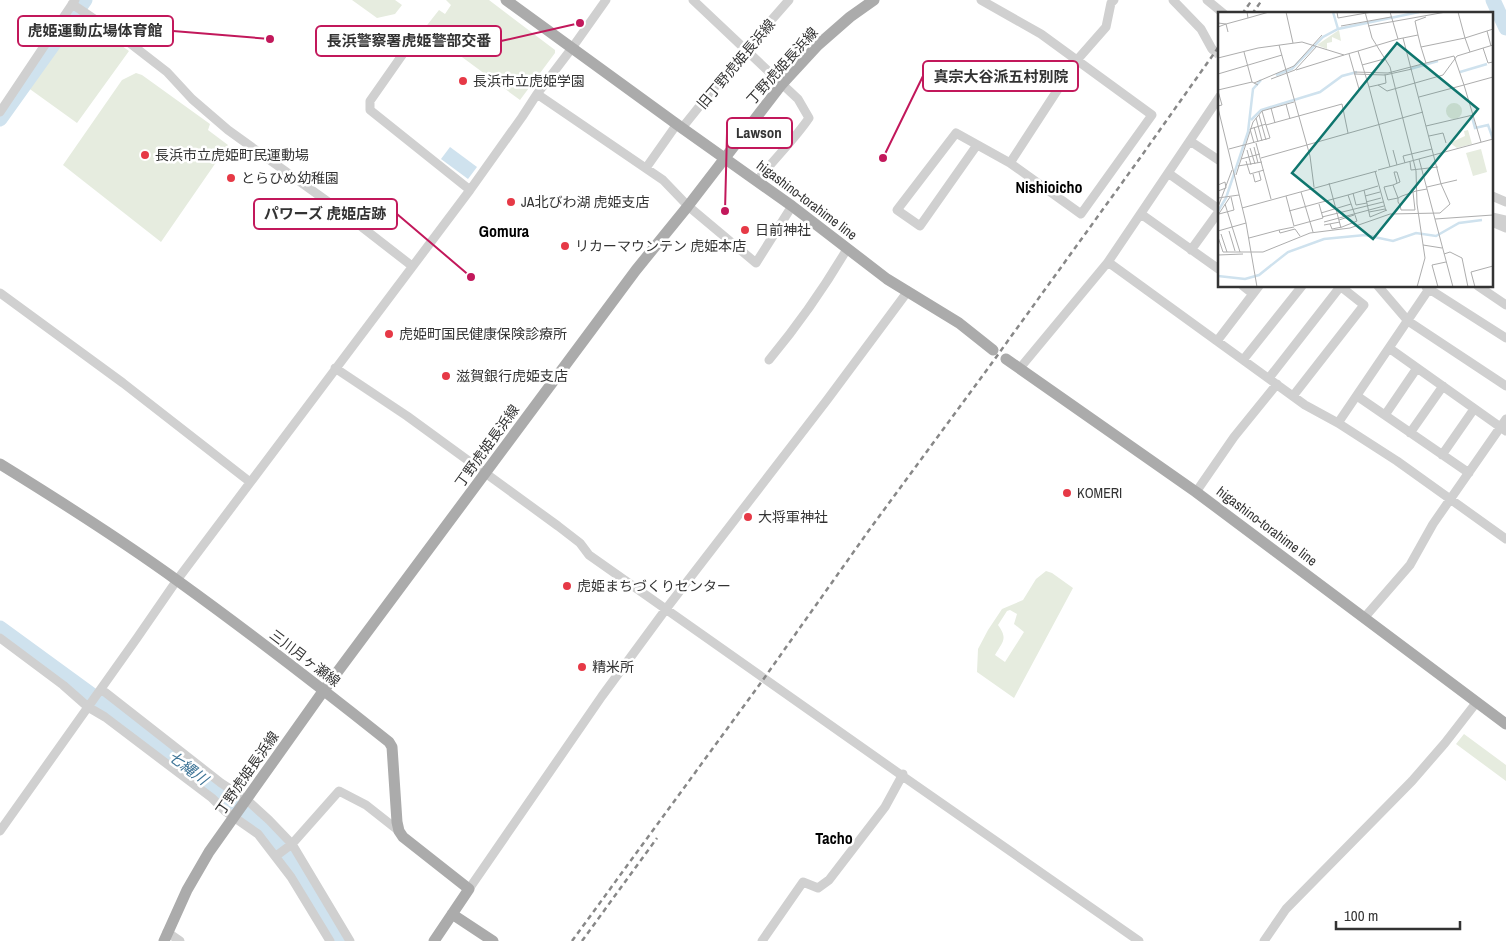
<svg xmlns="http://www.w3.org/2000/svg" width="1506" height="941" font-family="'Archivo Narrow','Noto Sans JP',sans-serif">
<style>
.green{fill:#e6ecdf;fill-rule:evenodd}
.water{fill:#cfe2ee}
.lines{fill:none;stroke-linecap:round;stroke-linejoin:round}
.river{stroke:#cfe2ee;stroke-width:15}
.minor-tunnel{stroke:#d6d6d6;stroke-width:9;stroke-dasharray:9 4.5;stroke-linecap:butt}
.minor{stroke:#d0d0d0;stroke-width:9}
.major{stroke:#ababab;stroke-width:11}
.rail{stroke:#888;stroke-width:2.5;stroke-dasharray:5 4;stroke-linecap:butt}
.poi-dot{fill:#e63946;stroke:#fff;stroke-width:2}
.labels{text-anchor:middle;stroke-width:5;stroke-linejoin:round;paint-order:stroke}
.street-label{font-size:14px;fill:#333;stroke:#fff}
.poi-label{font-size:14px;fill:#333;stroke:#fff;text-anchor:start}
.water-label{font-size:15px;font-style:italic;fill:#3f7597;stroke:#fff}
.quarter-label{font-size:16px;font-weight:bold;fill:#000;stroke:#fff}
.inset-river{fill:none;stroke:#cfe2ee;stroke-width:2.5}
.inset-road{fill:none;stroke:#adadad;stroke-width:1}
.view{fill:#0f766e;fill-opacity:0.15;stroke:#0f766e;stroke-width:2.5}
.inset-edge{fill:none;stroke:#333;stroke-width:2.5}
.leader{fill:none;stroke:#c2185b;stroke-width:2}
.callout-dot{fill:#c2185b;stroke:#fff;stroke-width:2}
.callout{fill:#fff;stroke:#c2185b;stroke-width:2}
.callout-label{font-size:15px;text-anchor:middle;font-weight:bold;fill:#333}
</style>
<rect width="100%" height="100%" fill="#fff"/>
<path class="green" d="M352,0H395L402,5L395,14L377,18Z
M446,0H489L555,50V53L520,100L424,29L439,10L445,14L451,5Z
M80,16L129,51L77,123L27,87L77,17L79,18Z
M136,73L142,75L210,124L208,130L228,145L161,242L63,165L122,80Z
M1046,571L1052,573L1073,588L1014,698L977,672L978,649L988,630L1002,609L1023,600L1036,579ZM1010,610L1017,614L1014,624L1024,632L1005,662L995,655C1003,641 1008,639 998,625L1007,611Z
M1464,734L1506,765V781L1456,744Z"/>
<path class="water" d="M450,147L477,167L468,179L441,159Z"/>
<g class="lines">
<path class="river" d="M1493,0L1506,28
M0,119L85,0
M0,628L144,733L257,820L272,836L297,867L341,941"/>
<path class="minor-tunnel" d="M1212,49L1220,56"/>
<path class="minor" d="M693,0L782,84L798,99L809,118C794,140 774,159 757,181
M981,0L1041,34L1152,115L1081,214L1010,163L1077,60L1106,27L1111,3L1114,0
M1173,0L1201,29L1212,49
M1207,0L1224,14
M72,4L127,41L167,72L192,99L228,130L345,214L412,266
M419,31L370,101V110L470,190
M537,94L663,180L688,206L756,263L792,206
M0,112L75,0
M682,128L739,57L789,0
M1190,141L1220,161
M977,145L920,226L897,210L956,133L1010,163
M646,168L677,124
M1168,173L1220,210L1191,250
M1492,196L1506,202
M1141,214L1220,270
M1492,217L1506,220
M1492,222L1506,228
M1108,262L1305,405L1338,423
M1243,286L1253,294
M1378,286L1408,321L1506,386
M1431,286L1338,423L1397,461L1506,539
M1478,286L1506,305
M1426,287L1506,338
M0,293L123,383L250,482
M1217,341L1259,286
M1389,348L1506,431
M769,360C798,325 824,288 847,249
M1243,360L1302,286
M335,368L407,416L558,526L580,543L589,555C772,685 955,813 1139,941
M1020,368L1108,262L1220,96
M1269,378L1340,287
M1293,396L1364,305L1340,286
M1357,396L1469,473
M1385,415L1417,368
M1410,433L1443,386
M1442,455L1474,409
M1196,492L1234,437L1277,384
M1364,618L1410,565L1433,524L1506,419
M0,638L63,685L88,707L105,717L212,798L225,811L258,834L291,877L330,941
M101,689L221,783L247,800L269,820L292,844L350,941
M0,831L137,638L177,580L470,190L522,117L537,94L572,48L606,0
M276,856L292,844L339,791L366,805L399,831
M469,889L602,696L666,609L827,400L908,291
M167,932L180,941
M762,941L803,882L818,888L829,880L885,807L903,774
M1264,941L1286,909L1412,781L1445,743L1476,703"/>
<path class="major" d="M506,0L682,128L792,206L887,279L959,323L993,350
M1006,359L1196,492L1506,724
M0,464C60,501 120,539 178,581C250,633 320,687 389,742L392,747L397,822L399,831L403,837L469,889L434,941
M452,914L493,941
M164,941L187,890L209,852L324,690L636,270L688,206L782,84L818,45L850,17L874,0"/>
<path class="rail" d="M1242,14L1252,0
M1252,14L1262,0
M572,941L765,677L867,533L989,367L1140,158L1220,45
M582,941L657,838"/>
</g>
<g class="poi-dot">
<circle cx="463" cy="81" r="5"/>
<circle cx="145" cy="155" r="5"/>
<circle cx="231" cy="178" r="5"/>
<circle cx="511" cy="202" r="5"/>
<circle cx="745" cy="230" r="5"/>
<circle cx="565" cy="246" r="5"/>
<circle cx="389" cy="334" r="5"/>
<circle cx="446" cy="376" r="5"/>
<circle cx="1067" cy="493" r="5"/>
<circle cx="748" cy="517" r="5"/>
<circle cx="567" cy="586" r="5"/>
<circle cx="582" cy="667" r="5"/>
</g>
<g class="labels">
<g class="street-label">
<text transform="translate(736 64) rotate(-50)" y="5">旧丁野虎姫長浜線</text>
<text transform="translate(782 66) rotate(-48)" y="5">丁野虎姫長浜線</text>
<text transform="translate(807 200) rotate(37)" y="5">higashino-torahime line</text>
<text transform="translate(487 446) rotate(-54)" y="5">丁野虎姫長浜線</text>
<text transform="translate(1267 526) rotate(37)" y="5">higashino-torahime line</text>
<text transform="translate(305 658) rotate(37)" y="5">三川月ヶ瀬線</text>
<text transform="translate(247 773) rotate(-55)" y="5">丁野虎姫長浜線</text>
</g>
<g class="poi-label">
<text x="473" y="86">長浜市立虎姫学園</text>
<text x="155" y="160">長浜市立虎姫町民運動場</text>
<text x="241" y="183">とらひめ幼稚園</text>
<text x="521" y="207">JA北びわ湖 虎姫支店</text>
<text x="755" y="235">日前神社</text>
<text x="575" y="251">リカーマウンテン 虎姫本店</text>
<text x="399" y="339">虎姫町国民健康保険診療所</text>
<text x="456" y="381">滋賀銀行虎姫支店</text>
<text x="1077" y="498">KOMERI</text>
<text x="758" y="522">大将軍神社</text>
<text x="577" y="591">虎姫まちづくりセンター</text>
<text x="592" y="672">精米所</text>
</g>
<g class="water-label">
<text transform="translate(188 768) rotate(37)" y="5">七縄川</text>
</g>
<g class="quarter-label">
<text x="1049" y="193">Nishioicho</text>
<text x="504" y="237">Gomura</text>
<text x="834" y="844">Tacho</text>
</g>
</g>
<g transform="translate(1218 12)">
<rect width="275" height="275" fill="#fff"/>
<path d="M121,18L123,29L114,25V30L109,31V37L99,33ZM228 99a8 8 0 1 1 16 0a8 8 0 1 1-16 0ZM250,118L254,132L239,136L232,131L247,124L246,119ZM263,137L269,160L255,164L248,141Z" fill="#e6ecdf"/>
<path class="inset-river" d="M115,0L120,17M192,57L220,49M242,60L269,52M58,63L74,57L105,25L120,17L201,0M254,105L257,116L270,113L275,127M33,108L43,98L102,80L124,64L139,60M0,199L8,186L30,120L35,77L43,68M0,264L27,267L41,263L70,240L106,227L147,223L175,229L198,221L218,224L241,211L264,208"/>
<path class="inset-road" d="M29,0L30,6L51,0M68,0L75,31M119,0L120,6L154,0M147,0L154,26L172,55L198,159L199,192L207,246L199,275M0,11L8,12L0,15M123,14L173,5M150,14L228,0M10,20L8,12L30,6M200,23L203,35L247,26L240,0M185,26L200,23L197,9L208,5M180,27L185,26L223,172M61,33L92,144L96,175M273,34L269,19L275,17M265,36L270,51L275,50M140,39L180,27L172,0M26,40L34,70M252,40L247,26L269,19M131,42L141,77M0,46L40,36L84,30L126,43L140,39L151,75L160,73L169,79L225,63L239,44L275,33M208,51L236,44L246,73L275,65M144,53L166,47M78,58L126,43M136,60L170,61L208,51L203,35M0,62L64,43M136,62L167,63L194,57M53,67L77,58L99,34M36,71L76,54L104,23M160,73L168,71L167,62M151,75L172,155M0,78L34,70L40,73M0,79L4,93L0,94M201,85L246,73L263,130M68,92L72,107M0,96L28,211L39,275M53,96L57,111M44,99L48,113L124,92L130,121M41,103L48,128M38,106L44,129M208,114L255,103M36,115L40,130M211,124L225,121L228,131M36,131L32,117L48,112M38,131L53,187M36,135L40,151M32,136L37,152M11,137L52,126L48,113M29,138L33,153M175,138L179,153M43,146L205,100M23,147L42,142M201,147L235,275M28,149L32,162L46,158M192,150L193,158L220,155M187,151L185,144L214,137M20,154L44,150M160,158L275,127M157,159L168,199M35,162L37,170L43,168L41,160M18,163L35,110L44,99L76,90M111,171L123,216M0,173L7,170L8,176L0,179M175,173L182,170L179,160H176L179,171M209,175L239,168M146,178L152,205L169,198M83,180L95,220M195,180L197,198M135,181L138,193L149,191M130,183L160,174M68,184L76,214L105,206L101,192M147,184L162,180M0,186L21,183M148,190L163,186M7,192L22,240M0,195L14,158M24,196L159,159M197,198H183L182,193L180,190V186L175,173L166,175L170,188L180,186L184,184L198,179L209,177M71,199L130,183L139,209L124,215M151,200L167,197M103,201L133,192M1,202L16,198L13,185M0,203L12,185M104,205L165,190M217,207L275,203M121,208L136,203M106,210L166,194M112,212L114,217L124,215M106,213L122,210M61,218L76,215M0,219L28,211M11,219L17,239M3,222L9,240M0,225L5,240H45L92,221L132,216L172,202L222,201L232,192L223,172M31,226L61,218L62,221L77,217L82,224M205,233L224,236M226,242L232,240L244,246L250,275M0,243L25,242M220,275L214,253L228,250M257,275L253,260L275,254"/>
<path class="view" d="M179,31L260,97L155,227L74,161Z"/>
<rect width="275" height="275" class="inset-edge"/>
</g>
<path class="leader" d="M270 39L173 31M580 23L501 41M883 158L923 76M725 211L727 133M471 277L397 214"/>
<g class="callout-dot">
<circle cx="270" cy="39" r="5"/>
<circle cx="580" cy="23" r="5"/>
<circle cx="883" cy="158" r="5"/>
<circle cx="725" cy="211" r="5"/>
<circle cx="471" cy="277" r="5"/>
</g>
<g class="callout">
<rect x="18" y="16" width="155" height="30" rx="5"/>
<rect x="316" y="26" width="185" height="30" rx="5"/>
<rect x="923" y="61" width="155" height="30" rx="5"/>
<rect x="727" y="118" width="65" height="30" rx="5"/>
<rect x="254" y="199" width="143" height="30" rx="5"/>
</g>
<g class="callout-label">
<text x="95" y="36">虎姫運動広場体育館</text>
<text x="409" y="46">長浜警察署虎姫警部交番</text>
<text x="1001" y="82">真宗大谷派五村別院</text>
<text x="759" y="138">Lawson</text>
<text x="325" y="219">パワーズ 虎姫店跡</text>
</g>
<path d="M1336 921v8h124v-8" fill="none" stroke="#333333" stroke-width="2.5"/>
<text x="1344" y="921" font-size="15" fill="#333333" stroke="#ffffff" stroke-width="4" paint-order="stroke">100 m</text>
</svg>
